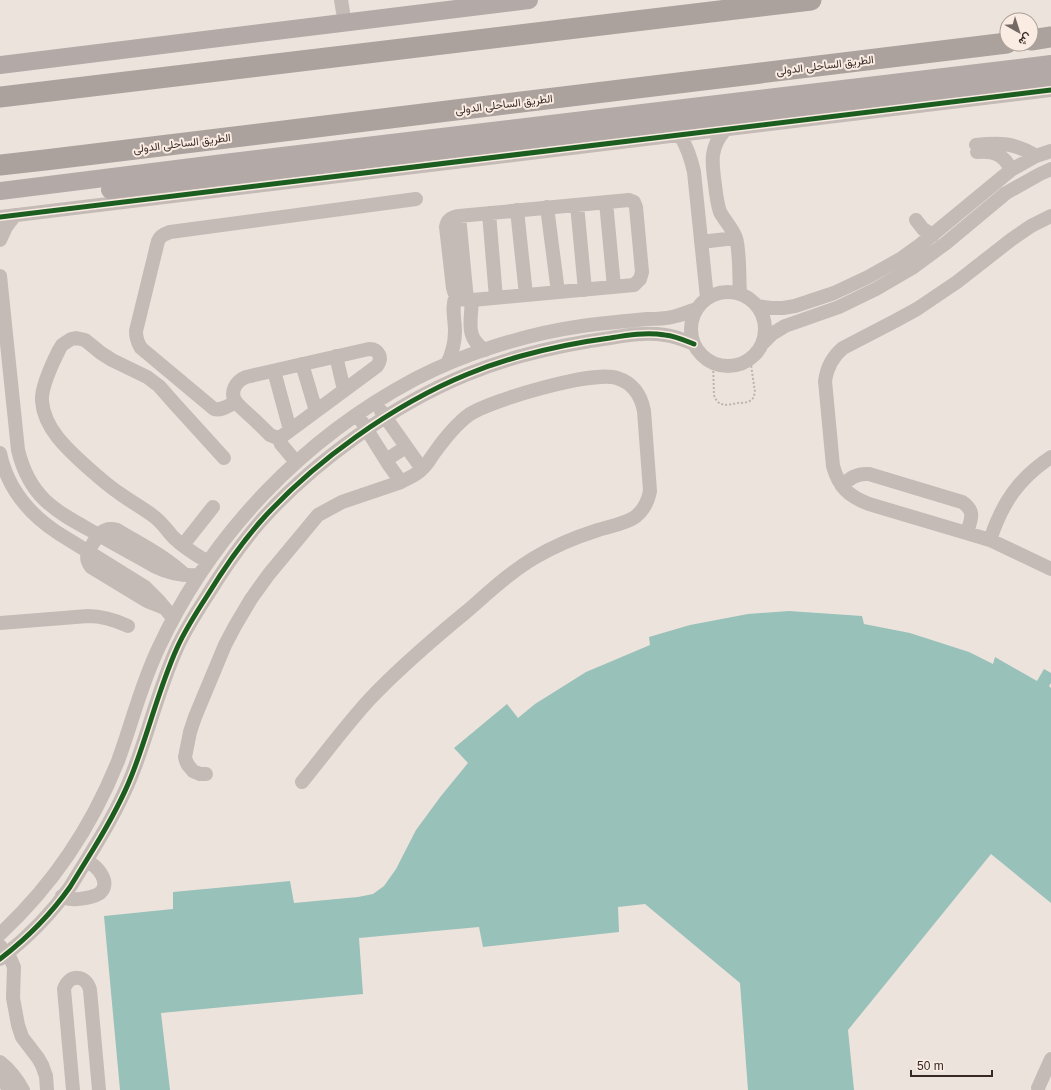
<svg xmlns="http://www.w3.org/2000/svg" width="1051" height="1090" font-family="Arial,Vazirmatn,sans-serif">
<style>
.water{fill:#98c1b9}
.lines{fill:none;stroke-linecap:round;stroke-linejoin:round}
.path{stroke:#bdb3af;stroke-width:2;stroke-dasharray:2 2;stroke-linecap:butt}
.minor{stroke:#c5bbb6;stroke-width:14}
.major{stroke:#b3a9a6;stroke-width:18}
.highway{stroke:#aba29d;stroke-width:21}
.cycleway-casing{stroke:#faece3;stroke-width:8}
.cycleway{stroke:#1b5e20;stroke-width:5}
.labels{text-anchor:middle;stroke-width:4;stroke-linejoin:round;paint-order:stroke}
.street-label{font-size:11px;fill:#352825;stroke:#faece3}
</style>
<rect width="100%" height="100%" fill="#ede3dd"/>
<path class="water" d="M789,611L862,616L864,624L910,633L969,652L993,664L995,657L1037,681L1044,669L1051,673V683L1049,686L1051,688V903L991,854L848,1030L854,1090H748L740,983L645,904L618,907L619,932L483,947L479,927L359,938L363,994L161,1013L170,1090H120L104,916L173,909V892L290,881L294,903L358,897L373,894L384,886L396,869L416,830L441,796L468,763L454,748L507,704L518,718L535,704L586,672L650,645L649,637L690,625L748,614Z"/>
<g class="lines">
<path class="path" d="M713,363L714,395C718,408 728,405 738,403C742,403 748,403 751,400C754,398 754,395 755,392L750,358"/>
<path class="minor" d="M341,0L343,12
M725,130C709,148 712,163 715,185C716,194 717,203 720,212C725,221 732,228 736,238C740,252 739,278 740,294
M680,135C687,147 691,158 694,172L707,298
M976,145C1000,142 1015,143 1036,156
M977,152C994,151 1004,154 1011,170
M629,200L634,202L636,207L642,272L640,279L634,285L472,300C462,300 455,299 453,288L446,227C447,220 452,217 459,216Z
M606,202L614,287
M577,205L585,290
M547,207L558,292
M517,210L526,295
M489,213L496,298
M459,216L467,300
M1051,216L1031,226L1012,239L957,282L917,309L895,321L843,348C832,357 827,367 825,381L833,466C839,487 848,496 869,504L990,540L1051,569
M0,217L1051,90
M916,220L923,229L933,235
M0,240L6,227L15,215
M701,242L735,238
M0,276L18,450C30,499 56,511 97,534C116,545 136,556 156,567C170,574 183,576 199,575
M691 329a37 37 0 1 1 74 0a37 37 0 1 1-74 0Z
M472,300C471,321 465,338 485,350
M757,306L771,308H783L795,306L834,293L868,277L902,258L920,245L1011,170L1036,156L1051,151
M762,344L772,334L785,326L839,307L876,289L912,268L946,243L1006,193L1040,174L1051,169
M369,349C379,349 383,358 377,366L281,437H275L270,435C262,427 255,420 247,413C244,410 239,406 236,402C229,392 236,381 246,377Z
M336,356L344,390
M302,364L316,411
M447,364C452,354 455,342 455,331C455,319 451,307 456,296
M274,371L290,430
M236,402C229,405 222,411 214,409L141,348C137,342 136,338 136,331L158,241C160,236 164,234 170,232L416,199
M381,411L422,469
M278,437L281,444L296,462
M0,453C7,487 29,514 58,533L145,587L159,601L173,618
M386,460L406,447
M842,486C850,478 857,473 869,474L962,502C976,511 971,520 967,532
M990,540C1002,503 1019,478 1051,457
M183,545L213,507
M208,562C196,555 183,547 173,537C166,529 161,521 152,515C141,507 130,501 119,493C107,485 96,475 86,466C67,449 44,428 42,401C41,388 53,362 59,350L62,345L71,339L76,338L85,340L101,353L112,360L147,377L159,386L174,403L224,458
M162,607L147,601L91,567C87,562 86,558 88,552C95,540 101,525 117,530C140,544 165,556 185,575
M0,623L88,616C103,616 115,620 128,626
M206,774H200L193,771L188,765L186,761L185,757L190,732L195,717L225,645L235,626L251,599L269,574L318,515L342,502L401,482
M302,782C324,755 346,725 369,700C399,668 432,640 466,612C488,593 509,573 534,558C554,546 576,537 598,530C610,526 625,524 635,517C644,510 648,502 650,491L644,411C641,395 633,383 617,378C593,370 492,400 470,414C456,424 445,438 435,452C431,457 427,465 422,469C417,475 408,478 401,482L389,465L362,422
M62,896C65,898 68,899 72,899C78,900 95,897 100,893C112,883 97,865 86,861
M0,934C52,886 92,826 118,761C132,723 141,684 159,647C212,533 304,438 415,379C465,353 526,334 582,326C604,323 626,321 647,319C656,319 664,319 672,317C681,315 688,312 696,309
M0,946L10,958L14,967L13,998L18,1025L22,1037L38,1058L42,1065L46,1076L47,1090
M0,959C26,939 51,914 70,887C78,874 86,861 94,848C108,825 121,802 131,777C148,735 158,690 177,648C185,630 196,613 207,596C223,570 240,545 260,522C313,462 394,404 468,374C485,367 503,361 521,356C550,348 580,342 610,338C628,335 646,332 665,335C675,336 684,340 694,344
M0,1062C10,1070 17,1079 23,1090
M0,1077L10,1090
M1038,1088L1051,1059
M73,1090L64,989C69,974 86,974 90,990L99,1090"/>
<path class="major" d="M0,65L529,0
M110,190L1051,78
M0,191L224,163L1051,64"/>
<path class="highway" d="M1031,40L1051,37
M0,97L811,0
M0,165L45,160L1007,43"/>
<defs>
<path id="cycleway" d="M0,217L1051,90
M0,959C26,939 51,914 70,887C78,874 86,861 94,848C108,825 121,802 131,777C148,735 158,690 177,648C185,630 196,613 207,596C223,570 240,545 260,522C313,462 394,404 468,374C485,367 503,361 521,356C550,348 580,342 610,338C628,335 646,332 665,335C675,336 684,340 694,344"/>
</defs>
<use href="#cycleway" class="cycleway-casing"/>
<use href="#cycleway" class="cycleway"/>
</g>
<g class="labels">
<g class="street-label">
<text transform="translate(825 65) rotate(-7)" y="4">الطريق الساحلى الدولى</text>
<text transform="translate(504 104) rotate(-7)" y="4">الطريق الساحلى الدولى</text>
<text transform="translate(182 143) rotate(-7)" y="4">الطريق الساحلى الدولى</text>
</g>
</g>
<g transform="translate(1019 32) rotate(141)"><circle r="19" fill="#faece3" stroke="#ab9e97"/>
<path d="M0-3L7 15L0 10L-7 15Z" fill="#756965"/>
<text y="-6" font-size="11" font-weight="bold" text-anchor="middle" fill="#352825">ش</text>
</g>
<path d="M911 1070v6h81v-6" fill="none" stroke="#352825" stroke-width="2"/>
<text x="917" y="1070" font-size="12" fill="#352825" stroke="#faece3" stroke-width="3" paint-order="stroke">50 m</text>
</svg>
